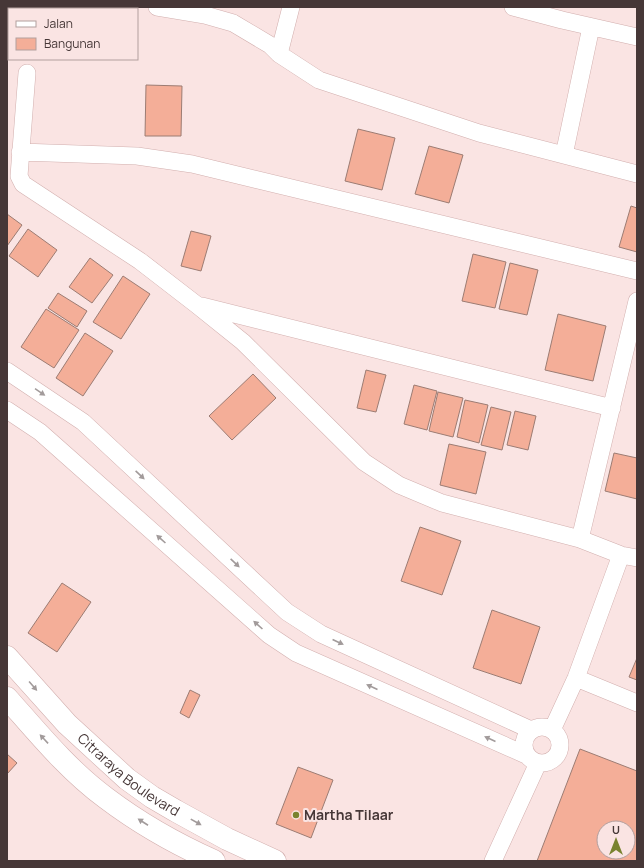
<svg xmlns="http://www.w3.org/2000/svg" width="644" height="868" font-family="Manrope,sans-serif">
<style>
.building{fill:#f4ae98;stroke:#9c7c73;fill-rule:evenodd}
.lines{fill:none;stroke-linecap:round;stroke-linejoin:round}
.street-casing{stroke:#d2afae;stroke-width:18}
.secondary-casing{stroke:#d2afae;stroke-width:23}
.street{stroke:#fff;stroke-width:17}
.secondary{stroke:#fff;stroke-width:22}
.oneway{fill:#a29b9b}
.poi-dot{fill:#79832f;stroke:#fae4e3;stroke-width:1.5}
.labels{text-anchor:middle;stroke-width:4;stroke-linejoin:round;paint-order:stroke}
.street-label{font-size:14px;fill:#463737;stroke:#fae4e3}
.poi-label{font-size:14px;font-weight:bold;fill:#463737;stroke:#fae4e3;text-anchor:start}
</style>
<rect width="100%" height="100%" fill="#fae4e3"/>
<path class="building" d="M146,85L182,86L181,136H145Z
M358,129L395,138L382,190L345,181Z
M429,146L463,155L449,203L415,194Z
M631,206L637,208V252L619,247Z
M7,214L22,225L7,246Z
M28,229L57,250L38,277L9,256Z
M191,231L211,236L201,271L181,266Z
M473,254L506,262L495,308L462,301Z
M90,258L113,275L92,303L69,287Z
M510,263L538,270L527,315L499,309Z
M123,276L150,294L121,339L93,322Z
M58,293L87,311L77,327L48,308Z
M46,309L79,330L54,368L21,347Z
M558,314L606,326L593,381L545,370Z
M85,333L113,351L83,396L56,378Z
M366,370L386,375L376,412L357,408Z
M253,374L276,398L232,440L209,416Z
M414,385L437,391L427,430L404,424Z
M438,392L463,398L453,437L429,431Z
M465,400L488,405L479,443L457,437Z
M491,407L511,412L502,450L481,445Z
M515,411L536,416L528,450L507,445Z
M449,444L486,452L476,494L440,485Z
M614,453L637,458V499L605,491Z
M420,527L461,541L442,595L401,581Z
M62,583L91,602L57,652L28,633Z
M492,610L540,627L521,684L473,668Z
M637,658V680L629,677Z
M190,690L200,695L189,718L180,713Z
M580,749L637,771V861H537ZM604,828H628V852H604Z
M7,754L17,763L7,774Z
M298,767L333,780L311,838L276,824Z"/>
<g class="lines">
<defs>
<path id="street" d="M157,7L205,15L233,23L270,45L279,54L319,80L479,133L637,174
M513,7L562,20L637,37
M279,54L291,7
M27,73L19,176L23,184L140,261L197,305L243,342L364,462L399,485L442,503L580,539L621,555L637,558
M20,152L137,156L192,164L637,271
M564,155L591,27
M202,306L612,408
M7,371L83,422L287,612L321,634L531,730
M7,410L40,432L269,635L296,653L526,755
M580,539L637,301
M576,678L637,703
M524 745a18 18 0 1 1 36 0a18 18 0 1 1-36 0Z
M552,730L576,678L621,555
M493,861L538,763"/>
<g id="secondary">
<path id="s1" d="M7,657L67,724L127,779L152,797L176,811L227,839L275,861"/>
<path d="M7,698C38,733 68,770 106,798C139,823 176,844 214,861"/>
</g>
</defs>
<use href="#street" class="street-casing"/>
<use href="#secondary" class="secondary-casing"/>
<use href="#street" class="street"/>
<use href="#secondary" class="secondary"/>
</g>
<defs><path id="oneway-solid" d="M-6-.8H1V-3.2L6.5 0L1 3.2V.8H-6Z"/></defs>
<g class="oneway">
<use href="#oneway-solid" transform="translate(40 392) rotate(34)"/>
<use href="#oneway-solid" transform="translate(140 475) rotate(43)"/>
<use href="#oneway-solid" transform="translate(161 539) rotate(-138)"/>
<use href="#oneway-solid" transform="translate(235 563) rotate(43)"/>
<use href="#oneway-solid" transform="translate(258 625) rotate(-138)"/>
<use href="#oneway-solid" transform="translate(338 642) rotate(25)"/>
<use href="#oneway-solid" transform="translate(33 686) rotate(49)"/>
<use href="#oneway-solid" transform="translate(372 687) rotate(-156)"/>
<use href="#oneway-solid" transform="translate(44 739) rotate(-133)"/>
<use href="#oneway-solid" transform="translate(490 739) rotate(-156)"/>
<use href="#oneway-solid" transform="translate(143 822) rotate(-147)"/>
<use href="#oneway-solid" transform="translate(196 822) rotate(29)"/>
</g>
<circle class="poi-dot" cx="296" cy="815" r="4"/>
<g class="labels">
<g class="street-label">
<text dy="5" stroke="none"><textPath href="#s1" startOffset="170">Citraraya Boulevard</textPath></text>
</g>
<g class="poi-label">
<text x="304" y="820">Martha Tilaar</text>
</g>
</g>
<rect width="644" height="868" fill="none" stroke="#463737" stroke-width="16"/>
<rect x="8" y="8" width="130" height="52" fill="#fae4e3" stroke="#b29f9e"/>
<rect x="16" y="21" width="20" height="6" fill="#ffffff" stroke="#b29f9e"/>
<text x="44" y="28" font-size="12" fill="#463737">Jalan</text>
<rect x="16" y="38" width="20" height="12" fill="#f4ae98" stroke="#b29f9e"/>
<text x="44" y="48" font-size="12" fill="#463737">Bangunan</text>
<g transform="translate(616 840)"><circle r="19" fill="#fae4e3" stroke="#b29f9e"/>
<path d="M0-3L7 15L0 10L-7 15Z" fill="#79832f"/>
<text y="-6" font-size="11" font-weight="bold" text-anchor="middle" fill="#463737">U</text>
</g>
</svg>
